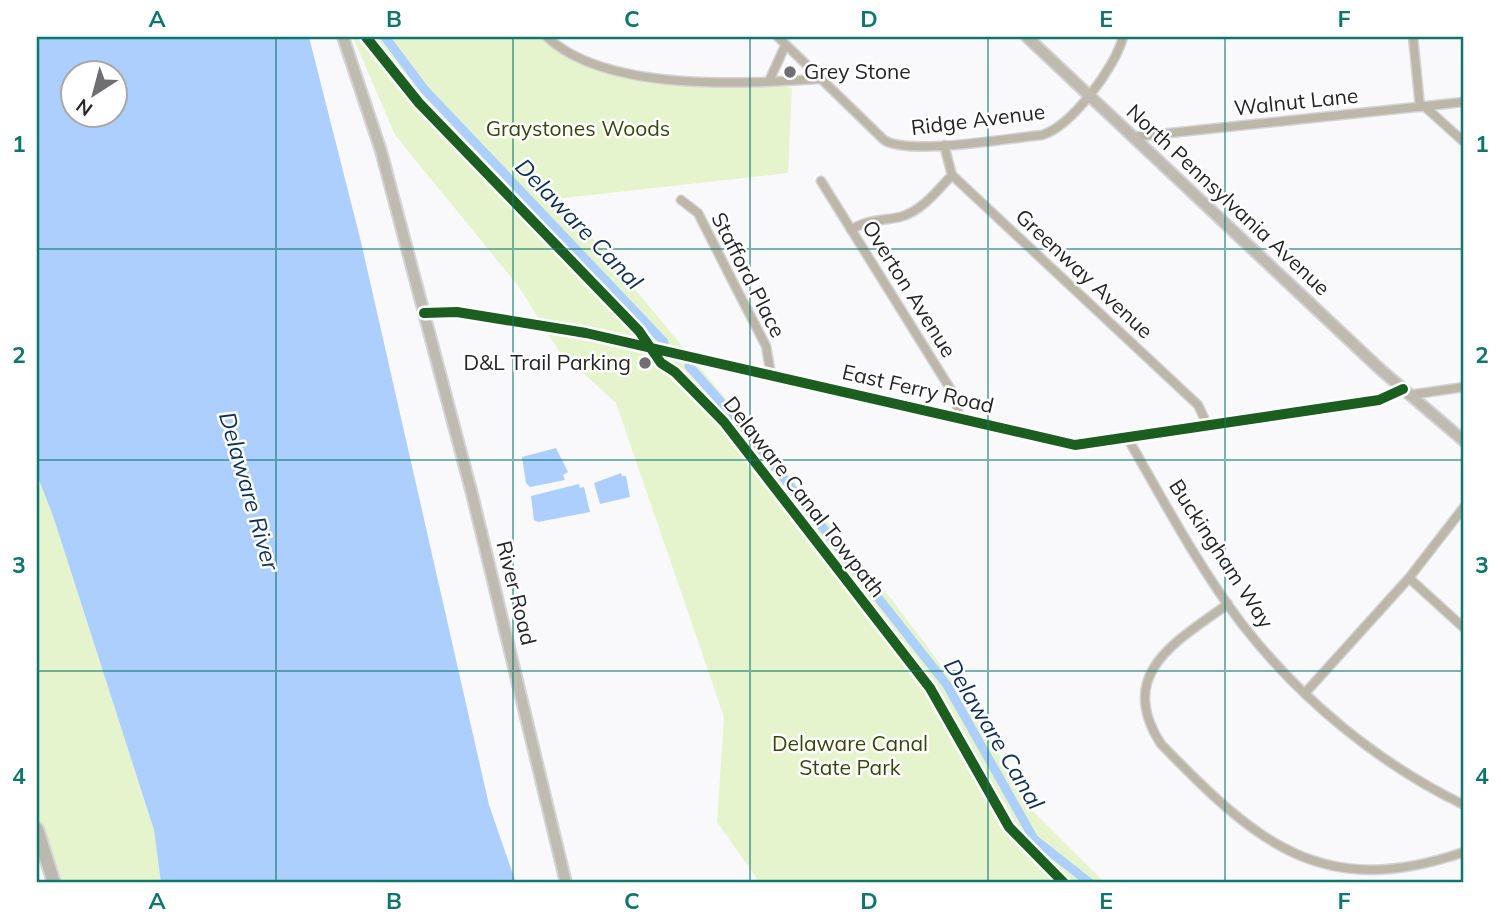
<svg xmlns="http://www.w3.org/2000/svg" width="1501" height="920" font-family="Mulish,sans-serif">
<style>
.green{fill:#e6f4cd}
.water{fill:#accffd;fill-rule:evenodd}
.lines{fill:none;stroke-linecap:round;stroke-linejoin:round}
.canal{stroke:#accffd;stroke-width:9}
.minor-casing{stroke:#d4d4d5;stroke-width:11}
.major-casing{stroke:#d4d4d5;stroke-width:14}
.highway-casing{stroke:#d4d4d5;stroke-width:16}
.minor{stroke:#bdb7aa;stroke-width:8}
.major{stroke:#bfbbb1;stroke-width:10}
.highway{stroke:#bbb8b0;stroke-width:12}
.cycleway-casing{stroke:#fff;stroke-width:15}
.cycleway{stroke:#1b5e20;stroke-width:10}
.grid{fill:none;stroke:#0f766e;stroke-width:2;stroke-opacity:0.55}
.poi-dot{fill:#6f6f72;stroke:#fff;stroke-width:2.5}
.labels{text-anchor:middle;stroke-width:5;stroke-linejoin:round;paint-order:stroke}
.poi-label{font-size:21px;fill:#252527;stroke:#fff;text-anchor:start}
.street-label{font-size:21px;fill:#252527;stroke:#fff}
.park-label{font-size:21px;fill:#37460b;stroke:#fff}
.water-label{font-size:23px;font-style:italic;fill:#0e2f58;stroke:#fff}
.neatline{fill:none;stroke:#0f766e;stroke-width:2.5}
.grid-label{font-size:23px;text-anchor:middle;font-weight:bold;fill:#0f766e}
</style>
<rect width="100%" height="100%" fill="#f9f9fc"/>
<path class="green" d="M353,37H547L623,75L769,81L792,88L788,173L555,199L581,224L893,601L968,701L1032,810L1105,883H760L717,822L724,717L616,403L558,350L519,287L395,135Z
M37,475L53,516L154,830L161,883H54L37,829Z"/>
<path class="water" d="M37,37H309L361,242L489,805L516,883H161L154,830L53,516L37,475ZM74,74H116V116H74Z
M556,448L568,472L563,475L565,480L530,487L526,483L522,457Z
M621,473L622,476H626L630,497L600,504L594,483Z
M579,484L580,488L584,487L590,512L538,522L534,520L531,496Z"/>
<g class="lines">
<path class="canal" d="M385,37L424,89L664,342
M689,366L745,429L947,685L1034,839L1090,883"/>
<defs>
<path id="minor" d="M547,37C606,92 742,84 819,79
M778,37L884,140C909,156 1009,138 1042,135C1072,126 1116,66 1123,37
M1413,37L1420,107
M769,81L785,46
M1424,106L1464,142
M1132,137L1464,102
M944,145L952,175L1198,405L1208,426
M821,181L956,398L959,418
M681,200L698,213L733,282L766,346L771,375
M851,230C867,219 882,221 900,217C922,211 937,191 952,175
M424,313L457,312L586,333L1075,445L1379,400L1403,389
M1409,395L1464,387
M1127,437C1163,500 1198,566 1242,624C1300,699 1379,764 1464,805
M1409,578L1464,628
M1228,604C1177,641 1115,673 1161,744C1257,843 1322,901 1464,852
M1306,692L1409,578L1464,507"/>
<path id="major" d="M343,37L381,151L472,494L566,883
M1027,37L1381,370L1464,441"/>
<path id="highway" d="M37,829L54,883"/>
</defs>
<use href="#minor" class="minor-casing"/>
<use href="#major" class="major-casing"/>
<use href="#highway" class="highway-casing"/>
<use href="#minor" class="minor"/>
<use href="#major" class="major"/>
<use href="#highway" class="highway"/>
<defs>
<path id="cycleway" d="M366,37L419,103L639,331L661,363L675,372L724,422L930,688L1009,827L1064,883
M424,313L457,312L586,333L1075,445L1379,400L1403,389"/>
</defs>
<use href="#cycleway" class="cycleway-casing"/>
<use href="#cycleway" class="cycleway"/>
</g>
<path class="grid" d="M276,37V883M513,37V883M750,37V883M988,37V883M1225,37V883M37,249H1464M37,460H1464M37,671H1464"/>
<g class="poi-dot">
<circle cx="790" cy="72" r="7"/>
<circle cx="645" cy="363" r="7"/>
</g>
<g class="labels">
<g class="poi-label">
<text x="804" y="79">Grey Stone</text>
<text x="631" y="370" text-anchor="end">D&amp;L Trail Parking</text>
</g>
<g class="street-label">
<text transform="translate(1296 102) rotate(-6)" y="7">Walnut Lane</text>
<text transform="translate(978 120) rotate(-7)" y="7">Ridge Avenue</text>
<text transform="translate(1228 200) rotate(43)" y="7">North Pennsylvania Avenue</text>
<text transform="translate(1084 274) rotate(43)" y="7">Greenway Avenue</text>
<text transform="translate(748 275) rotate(63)" y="7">Stafford Place</text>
<text transform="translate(909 289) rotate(58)" y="7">Overton Avenue</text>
<text transform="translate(918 389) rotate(13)" y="7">East Ferry Road</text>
<text transform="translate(804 497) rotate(52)" y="7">Delaware Canal Towpath</text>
<text transform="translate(1221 554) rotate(57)" y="7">Buckingham Way</text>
<text transform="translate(516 593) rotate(76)" y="7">River Road</text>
</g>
<g class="park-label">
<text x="578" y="136">Graystones Woods</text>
<text x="850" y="751">Delaware Canal<tspan x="850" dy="24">State Park</tspan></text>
</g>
<g class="water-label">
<text transform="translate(579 224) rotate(46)" y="8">Delaware Canal</text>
<text transform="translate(249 491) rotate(74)" y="8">Delaware River</text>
<text transform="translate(994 734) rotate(59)" y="8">Delaware Canal</text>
</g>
</g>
<rect width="1501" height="920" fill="none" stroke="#ffffff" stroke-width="77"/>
<g transform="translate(94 94) rotate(216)"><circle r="33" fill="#ffffff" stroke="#a8a8a9" stroke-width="2"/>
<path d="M0-5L12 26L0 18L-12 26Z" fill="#6f6f72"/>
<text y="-10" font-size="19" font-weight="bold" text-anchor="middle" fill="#252527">N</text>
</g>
<rect x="38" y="38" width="1424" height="843" class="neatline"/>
<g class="grid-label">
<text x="157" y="27">A</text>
<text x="394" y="27">B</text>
<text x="632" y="27">C</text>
<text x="869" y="27">D</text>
<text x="1106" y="27">E</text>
<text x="1344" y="27">F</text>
<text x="19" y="152">1</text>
<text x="1482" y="152">1</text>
<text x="19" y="363">2</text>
<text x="1482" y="363">2</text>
<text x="19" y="573">3</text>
<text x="1482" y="573">3</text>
<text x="19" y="784">4</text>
<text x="1482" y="784">4</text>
<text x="157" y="909">A</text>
<text x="394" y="909">B</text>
<text x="632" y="909">C</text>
<text x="869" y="909">D</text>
<text x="1106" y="909">E</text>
<text x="1344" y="909">F</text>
</g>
</svg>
